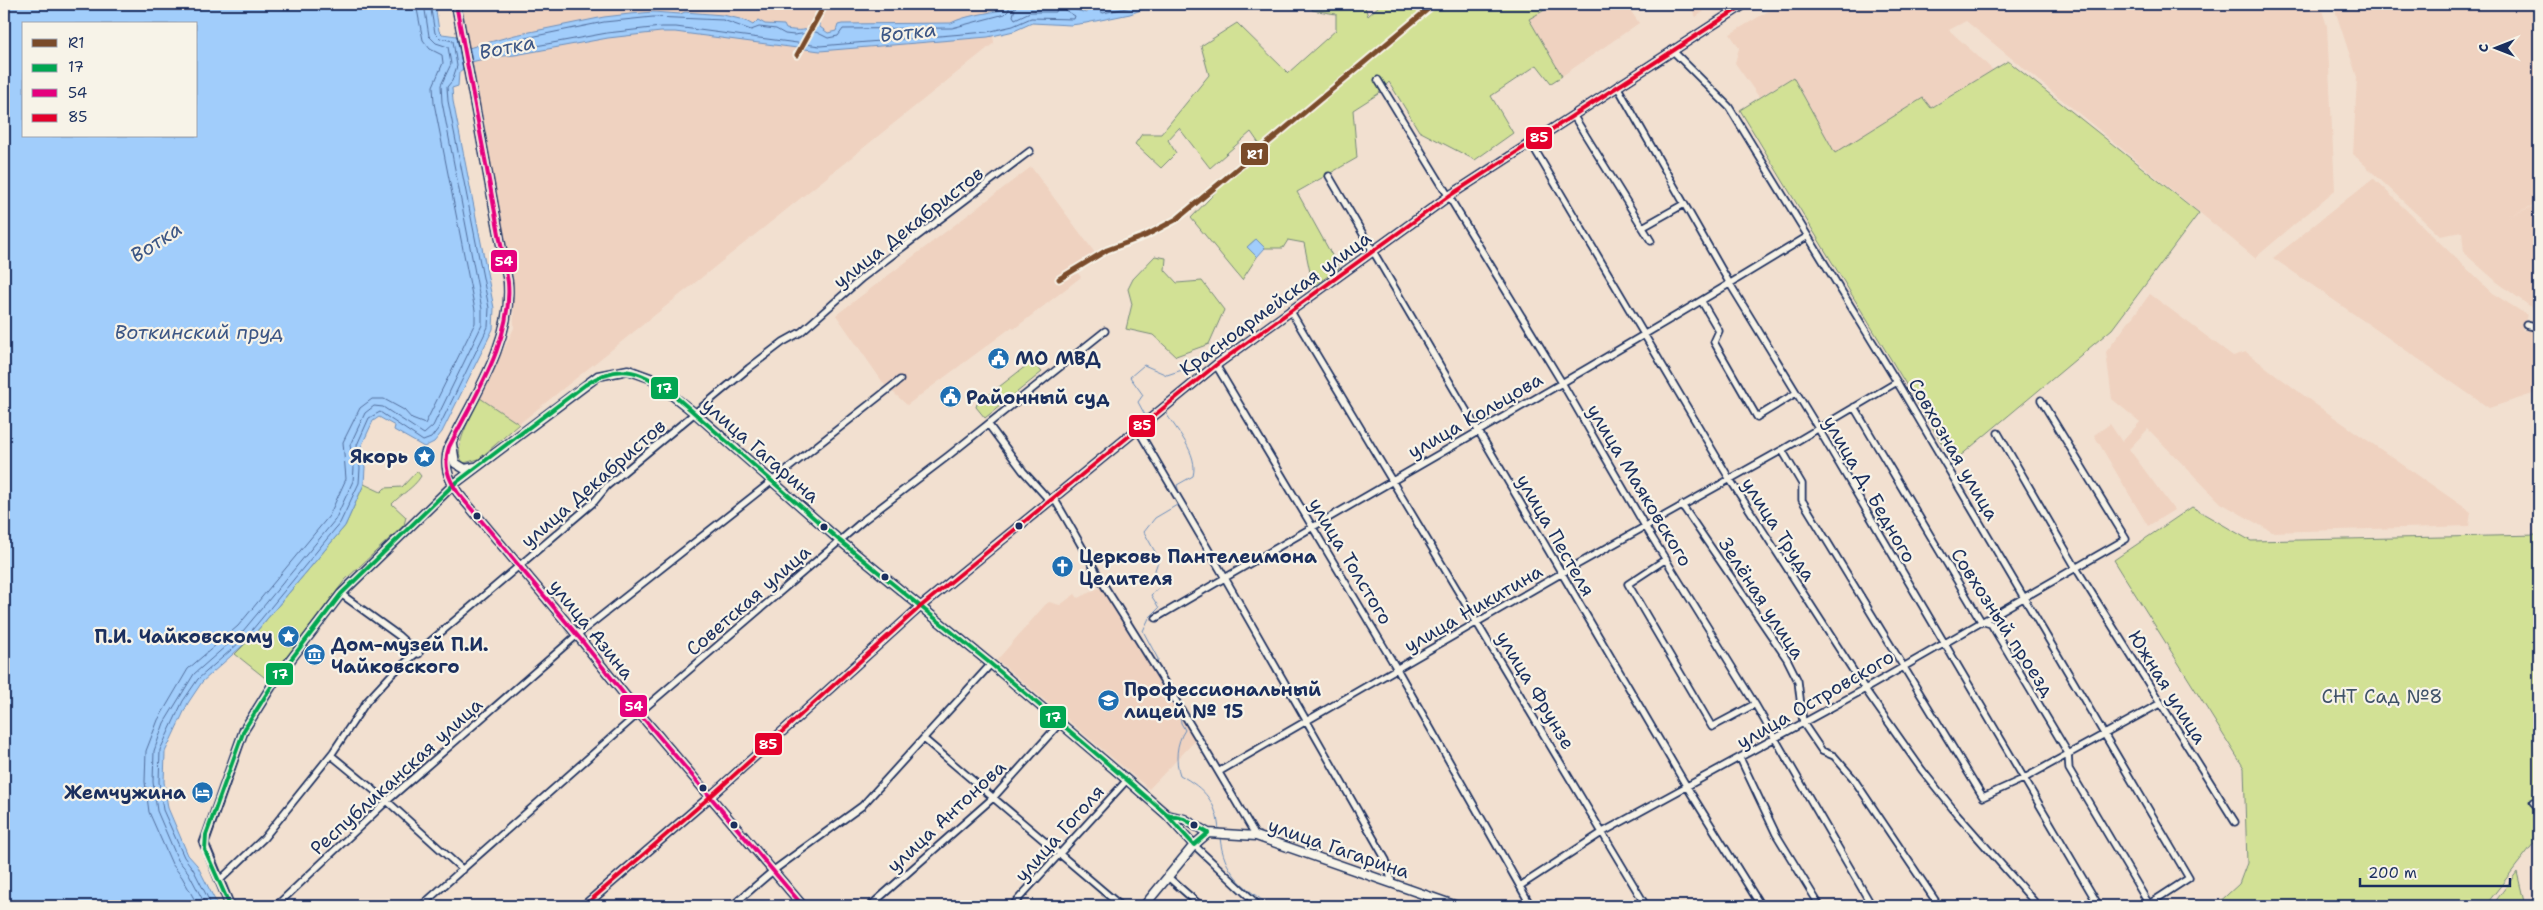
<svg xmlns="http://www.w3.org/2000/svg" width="2543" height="910" font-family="'Shantell Sans',sans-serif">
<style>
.built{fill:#efd2c0}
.green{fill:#d2e195;stroke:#76887a}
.water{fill:#a1cdfb;stroke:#6b8ebc;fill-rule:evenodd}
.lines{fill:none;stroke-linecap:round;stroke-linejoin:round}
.shore{stroke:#516e9d;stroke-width:1}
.stream{stroke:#6b8ebc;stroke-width:1}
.minor-casing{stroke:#1b2f5e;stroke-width:9}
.tertiary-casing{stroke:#1b2f5e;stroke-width:11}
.secondary-casing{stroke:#1b2f5e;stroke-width:11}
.minor{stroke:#f7f3e8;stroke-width:5.5}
.tertiary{stroke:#f7f3e8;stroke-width:7}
.secondary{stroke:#f7f3e8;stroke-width:8}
.bus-1-casing{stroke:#f7f3e8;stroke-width:8}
.bus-2-casing{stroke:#f7f3e8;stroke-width:8}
.bus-3-casing{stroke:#f7f3e8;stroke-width:8}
.bus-1{stroke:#00a651;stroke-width:4}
.bus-2{stroke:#e5007d;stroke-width:4}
.bus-3{stroke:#e4002b;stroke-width:4}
.rail-1-casing{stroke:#f7f3e8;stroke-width:9}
.rail-1{stroke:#7a4b2a;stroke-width:5}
.bus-dot{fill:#1b2f5e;stroke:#f7f3e8;stroke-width:2}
.labels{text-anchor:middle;stroke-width:4.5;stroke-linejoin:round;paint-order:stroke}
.street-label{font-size:19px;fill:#1b2f5e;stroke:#f7f3e8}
.poi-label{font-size:19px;font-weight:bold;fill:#1b2f5e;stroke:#f7f3e8;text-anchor:start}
.park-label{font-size:19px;fill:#405369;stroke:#f7f3e8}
.water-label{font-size:20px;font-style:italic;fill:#3c5685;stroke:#f7f3e8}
.line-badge{stroke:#f7f3e8;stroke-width:2}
.badge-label{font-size:14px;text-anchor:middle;font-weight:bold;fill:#fff}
</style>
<rect width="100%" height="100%" fill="#f2e0d0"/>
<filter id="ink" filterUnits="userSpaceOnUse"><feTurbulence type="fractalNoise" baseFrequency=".02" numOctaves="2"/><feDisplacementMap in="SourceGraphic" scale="10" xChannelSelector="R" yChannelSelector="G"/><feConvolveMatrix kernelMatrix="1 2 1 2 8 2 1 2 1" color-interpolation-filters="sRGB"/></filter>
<g filter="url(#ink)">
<path class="built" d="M462,4H997L990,12L994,43L519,424L480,398L514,328L513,293L483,117L474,75L469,70L464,46L466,37Z
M1555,4H1626L1639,23L1562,76L1529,19Z
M1689,4H1714L1696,17Z
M1780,4H2320L2327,26L2335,190L2255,258L1966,21L1949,30L1993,70L1930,108L1923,98L1835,154L1793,77L1759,97L1735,63L1739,48L1730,34Z
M2333,4H2539V203L2509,216L2539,204V313L2497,282L2464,253L2462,232L2440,236L2353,154L2357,77Z
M1031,167L1098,257L1077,272L1081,277L1014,329L1012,327L907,405L884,384L836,315Z
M2373,178L2492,293L2527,315L2522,330L2539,332V392L2489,408L2273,258Z
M2150,294L2233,356L2246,352L2315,404L2471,512L2469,526L2272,532L2221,503L2148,429L2129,449L2174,510L2148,526L2094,435L2110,424L2122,442L2140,422L2112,399L2106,352Z
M1101,587L1138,643L1195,741L1149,789L997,660L1045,605L1049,602L1060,605L1075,594L1078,598Z"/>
<path class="green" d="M1314,4H1364L1368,16L1381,4H1555L1529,19L1562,76L1551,83L1537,65L1491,96L1513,133L1475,160L1419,131L1389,82L1378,94L1353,110L1357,158L1297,192L1339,268L1313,287L1304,243L1288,240L1283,248H1265L1256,239L1247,247L1257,257L1242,280L1191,218L1260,145L1251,132L1210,168L1179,128L1168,140L1176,153L1161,168L1135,144L1142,134H1161L1209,75L1201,46L1237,23L1288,73L1336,30V14L1312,10Z
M2008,61L2199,213L2112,329L1953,462L1740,110L1793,77L1835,153L1923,98L1931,108Z
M1155,256L1166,258L1165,270L1177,283L1202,281L1224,310L1209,344L1176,356L1153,335L1126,329L1132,304L1128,289L1133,279Z
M1031,362L1042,372L985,418L976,407L977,404Z
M480,398L519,424L479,459L464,463C449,451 474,412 480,398Z
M417,471L421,476C414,488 401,494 392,504L406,517L404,525L345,580L269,681L235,654L251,638L345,526L364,484L381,492L385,488L402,487Z
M2192,507L2251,541L2539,535V828L2537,839L2485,906H2215L2239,884L2247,863L2244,768L2114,560Z
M2517,872L2525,906H2492Z"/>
<path class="water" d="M4,4H435L439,31L442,34L457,36L463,69L459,72L458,86L452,88L453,101L494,308L493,329L442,432L434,442L424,447L394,430L395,426L379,417L373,421L361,447L365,467L364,484L345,526L251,638L202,682L188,703L165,752L164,782L168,808L188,855L197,865L218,906H4ZM24,24H196V136H24Z
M1023,4H1071L1070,8L1086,13L1100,4H1157L1130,14L1086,23L1071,25L1032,23L1014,31L988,37L820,51L675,32H661L608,38L515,55L492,57L467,63L465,49L515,35L604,17L630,14L653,12L680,14L685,12L723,15L744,20L753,25L758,20L765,24L784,25L786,29C798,31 808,32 817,23L820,24V27L828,33L836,31L838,25L842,24L951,23C966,15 987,14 1004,9V6Z
M1256,239L1265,248L1257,257L1247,247Z"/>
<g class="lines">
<path class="shore" d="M1009,4V10L1005,14L952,28L843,29L838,36L828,38L816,32L794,35L785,34L776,29L759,27L751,30L723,20L653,17L604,22L516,40L492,49L495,51L514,50L607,33L661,27H676L820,46L987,32L1013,26L1031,18L1074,19L1075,16L1065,10V4
M1016,4L1013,16L1015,19L1030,12H1056L1058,4
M1102,4L1100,11L1103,13L1145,4
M198,906L182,877L172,864L149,812L145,782L146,751L158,720L188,669L238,626L329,516L346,479L343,442L360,408L372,399H384L404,410L412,419L425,424L475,323V310L434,103L433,86L443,63L442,55L430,49L423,40L416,4
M206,906L188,872L178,860L157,811L153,782L154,751L164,723L194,674L243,631L335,520L353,481L354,468L350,445L365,413L374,406L383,407L424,434L433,426L482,325V309L442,102L441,85L451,64L448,47L436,43L429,36L424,4
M212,906L193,869L184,857L163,810L159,782L160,750L183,701L198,679L248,635L340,523L359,483L360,468L357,445L369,418L380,412L423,441L431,438L438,429L488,327L489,308L448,101L447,87L452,81L457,66L453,41L440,38L435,33L430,4"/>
<path class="stream" d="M1163,413L1165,412C1176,429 1199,454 1193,476L1177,485L1180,496
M1151,414L1145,415L1138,402L1143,395L1130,377L1144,365L1167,375L1185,369
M1157,665L1158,659L1143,631L1149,618L1159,608L1151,595L1161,586L1155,570L1159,559L1144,532L1155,518L1177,505L1178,502
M1180,713L1181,723L1185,730C1176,743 1175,761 1180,775C1205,789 1217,802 1219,831
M1220,837C1223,873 1243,886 1270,906"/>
<defs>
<path id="minor" d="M1672,50L1729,107L1897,382L2189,878L2146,906
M1378,80L1561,381L1645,526L1755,704L1872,906
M1617,86L1730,284L1818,428L2099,906
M1573,115L1651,241
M1531,143L1729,478L1865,689L1922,770L1957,814L2038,906
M1329,176L1687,787L1761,906
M1643,227L1684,204
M1702,302L1719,331L1714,342L1757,417L1796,393
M1290,310L1646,906
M2526,325L2539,328
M1216,365L1397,669L1531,906
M1854,407L1981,621L1991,624L2068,753L2069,769L2150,906
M988,424L1023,471L1050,501
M1137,428L1225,578L1386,860L1392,883
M1998,433L2076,568L2235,822
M1782,450L1802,484V500L1983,797L2023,779L2161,703
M1053,497C1073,529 1090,563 1110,595C1161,675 1209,755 1256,836
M1682,505L1787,659L1798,681L1803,723L1822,751L1834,756L1853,778L1939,906
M1666,559L1628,584L1712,727L1755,704
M341,594L399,636L419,654
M1156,618C1373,491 1593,368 1808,236
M924,739L1121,906
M331,755L387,801L463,870
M1740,758L1776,834L1820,906
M1220,771L1562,573L1782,450L1897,382
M2533,802L2539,808
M1194,845L1259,906
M1168,877L1201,906
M219,881L264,838L333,752L367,701L392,674L594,502L607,486L749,368L783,342L801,332L862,278L1030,151
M1520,886L1603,832L1865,689L2126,539L2041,400
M276,906L387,801L577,635L900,380
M421,906L639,713L864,520L948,456L1105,331
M732,906L774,870L862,806L991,664
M870,906L994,797L1060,723
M1012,906L1127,780"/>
<path id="tertiary" d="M230,906L204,843L244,730L276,679L341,594L453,485
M584,906L711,796"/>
<path id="secondary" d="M456,4L508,282C513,340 474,397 449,447C443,465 448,478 458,493L582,641L639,713L803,906
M452,444L455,463L465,469L475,467
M453,485L598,376L628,370L650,378L696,414L839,540L991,664L1127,780L1167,815L1194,845L1208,833L1184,819L1167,815
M711,796L920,607L1216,365L1449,196L1745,4
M1208,833L1256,836L1457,906
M1144,906L1194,845"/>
</defs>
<use href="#minor" class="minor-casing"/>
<use href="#tertiary" class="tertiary-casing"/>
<use href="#secondary" class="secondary-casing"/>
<use href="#minor" class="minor"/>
<use href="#tertiary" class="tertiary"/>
<use href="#secondary" class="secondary"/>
<defs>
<path id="bus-1" d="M230,906L205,850L206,835L244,730L276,679L341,594L453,485L585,385C622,360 643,372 675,396L839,540L991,664L1127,780L1167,815L1194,845L1208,833L1184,819L1167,815"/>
<path id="bus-2" d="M456,4L508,282C513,340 474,397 449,447C443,465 448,478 458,493L582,641L639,713L803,906"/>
<path id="bus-3" d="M584,906L711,796L920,607L1216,365L1449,196L1745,4"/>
</defs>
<use href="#bus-1" class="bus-1-casing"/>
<use href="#bus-2" class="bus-2-casing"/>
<use href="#bus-3" class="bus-3-casing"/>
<use href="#bus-1" class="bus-1"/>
<use href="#bus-2" class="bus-2"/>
<use href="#bus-3" class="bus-3"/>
<defs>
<path id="rail-1" d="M797,55L825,4
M1059,279L1107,250L1145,236L1177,219L1434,4"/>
</defs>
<use href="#rail-1" class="rail-1-casing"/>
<use href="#rail-1" class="rail-1"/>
</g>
</g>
<defs>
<symbol id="civic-disc" viewBox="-11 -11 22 22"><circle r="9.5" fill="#1f6fb2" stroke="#f7f3e8"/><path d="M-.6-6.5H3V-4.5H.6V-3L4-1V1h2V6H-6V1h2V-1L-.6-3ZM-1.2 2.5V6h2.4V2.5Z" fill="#fff"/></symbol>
<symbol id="sight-disc" viewBox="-11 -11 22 22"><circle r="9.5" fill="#1f6fb2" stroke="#f7f3e8"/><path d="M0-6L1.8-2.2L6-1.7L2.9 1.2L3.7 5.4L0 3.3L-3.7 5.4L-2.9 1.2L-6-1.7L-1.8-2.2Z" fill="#fff"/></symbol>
<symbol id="church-disc" viewBox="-11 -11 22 22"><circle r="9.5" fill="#1f6fb2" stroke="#f7f3e8"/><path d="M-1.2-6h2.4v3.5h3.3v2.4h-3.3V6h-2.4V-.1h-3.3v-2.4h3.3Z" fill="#fff"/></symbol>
<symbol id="museum-disc" viewBox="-11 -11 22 22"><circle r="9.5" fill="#1f6fb2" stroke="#f7f3e8"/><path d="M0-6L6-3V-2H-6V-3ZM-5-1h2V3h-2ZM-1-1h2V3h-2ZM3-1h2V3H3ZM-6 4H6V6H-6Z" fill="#fff"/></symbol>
<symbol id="university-disc" viewBox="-11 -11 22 22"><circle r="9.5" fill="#1f6fb2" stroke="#f7f3e8"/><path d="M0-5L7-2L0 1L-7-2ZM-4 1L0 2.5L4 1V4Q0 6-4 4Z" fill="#fff"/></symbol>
<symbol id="hotel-disc" viewBox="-11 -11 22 22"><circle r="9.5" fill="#1f6fb2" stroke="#f7f3e8"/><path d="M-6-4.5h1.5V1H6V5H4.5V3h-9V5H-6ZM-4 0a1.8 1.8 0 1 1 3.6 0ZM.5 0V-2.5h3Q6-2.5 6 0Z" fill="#fff"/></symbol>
</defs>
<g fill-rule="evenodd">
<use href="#civic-disc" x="986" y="346" width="25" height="25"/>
<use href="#civic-disc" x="938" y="384" width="25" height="25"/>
<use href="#sight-disc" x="412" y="444" width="25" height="25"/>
<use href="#church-disc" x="1050" y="554" width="25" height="25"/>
<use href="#sight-disc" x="276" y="624" width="25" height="25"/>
<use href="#museum-disc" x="302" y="642" width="25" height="25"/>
<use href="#university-disc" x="1096" y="688" width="25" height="25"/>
<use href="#hotel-disc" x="190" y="780" width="25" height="25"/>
</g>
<g class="bus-dot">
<circle cx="477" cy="516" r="4.5"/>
<circle cx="1019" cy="526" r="4.5"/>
<circle cx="824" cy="527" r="4.5"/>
<circle cx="885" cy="577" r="4.5"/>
<circle cx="703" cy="788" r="4.5"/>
<circle cx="734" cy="825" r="4.5"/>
<circle cx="1194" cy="825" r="4.5"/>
</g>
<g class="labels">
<g class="street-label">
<text transform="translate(908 227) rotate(-38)" y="7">улица Декабристов</text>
<text transform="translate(1275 303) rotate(-36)" y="7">Красноармейская улица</text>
<text transform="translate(1475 415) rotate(-30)" y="7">улица Кольцова</text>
<text transform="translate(1954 449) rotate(60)" y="7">Совхозная улица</text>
<text transform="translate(761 450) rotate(41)" y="7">улица Гагарина</text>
<text transform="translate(593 483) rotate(-41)" y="7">улица Декабристов</text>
<text transform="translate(1640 485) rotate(59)" y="7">улица Маяковского</text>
<text transform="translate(1870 489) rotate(60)" y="7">улица Д. Бедного</text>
<text transform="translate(1779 529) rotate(57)" y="7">улица Труда</text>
<text transform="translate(1556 535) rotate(60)" y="7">улица Пестеля</text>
<text transform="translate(1351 561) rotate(59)" y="7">улица Толстого</text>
<text transform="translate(1762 598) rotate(57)" y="7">Зелёная улица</text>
<text transform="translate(748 600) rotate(-41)" y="7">Советская улица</text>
<text transform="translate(1473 608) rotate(-30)" y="7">улица Никитина</text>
<text transform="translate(2003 622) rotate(57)" y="7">Совхозный проезд</text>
<text transform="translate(592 629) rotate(51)" y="7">улица Азина</text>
<text transform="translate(2168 687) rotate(58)" y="7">Южная улица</text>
<text transform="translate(1536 690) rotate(59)" y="7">улица Фрунзе</text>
<text transform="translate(1815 699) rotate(-30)" y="7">улица Островского</text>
<text transform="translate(396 776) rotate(-42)" y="7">Республиканская улица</text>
<text transform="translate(946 816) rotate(-43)" y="7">улица Антонова</text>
<text transform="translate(1059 833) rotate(-48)" y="7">улица Гоголя</text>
<text transform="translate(1339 848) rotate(19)" y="7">улица Гагарина</text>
</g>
<g class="poi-label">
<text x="1015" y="365">МО МВД</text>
<text x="966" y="404">Районный суд</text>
<text x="408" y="463" text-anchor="end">Якорь</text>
<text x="1079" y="563">Церковь Пантелеимона<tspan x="1079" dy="22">Целителя</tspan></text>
<text x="273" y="643" text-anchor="end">П.И. Чайковскому</text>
<text x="331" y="651">Дом-музей П.И.<tspan x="331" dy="22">Чайковского</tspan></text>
<text x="1124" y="696">Профессиональный<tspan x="1124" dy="22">лицей № 15</tspan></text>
<text x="186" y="799" text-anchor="end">Жемчужина</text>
</g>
<g class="park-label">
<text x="2382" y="703">СНТ Сад №8</text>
</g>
<g class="water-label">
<text transform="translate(908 32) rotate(-6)" y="7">Вотка</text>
<text transform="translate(507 47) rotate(-11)" y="7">Вотка</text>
<text transform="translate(156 242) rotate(-33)" y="7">Вотка</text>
<text x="199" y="339">Воткинский пруд</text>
</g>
</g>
<g class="line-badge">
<rect x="1525" y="126" width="28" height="24" rx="5" fill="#e4002b"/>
<rect x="1240" y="142" width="29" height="24" rx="5" fill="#7a4b2a"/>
<rect x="490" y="249" width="28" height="24" rx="5" fill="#e5007d"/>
<rect x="650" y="376" width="29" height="24" rx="5" fill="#00a651"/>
<rect x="1128" y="414" width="28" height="24" rx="5" fill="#e4002b"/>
<rect x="265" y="662" width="29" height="24" rx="5" fill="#00a651"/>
<rect x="619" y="694" width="29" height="24" rx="5" fill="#e5007d"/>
<rect x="1039" y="705" width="28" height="24" rx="5" fill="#00a651"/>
<rect x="754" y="732" width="29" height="24" rx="5" fill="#e4002b"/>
</g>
<g class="badge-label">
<text x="1539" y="142">85</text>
<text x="1255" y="159">R1</text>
<text x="504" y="266">54</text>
<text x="664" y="393">17</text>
<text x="1142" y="430">85</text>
<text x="280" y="679">17</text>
<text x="634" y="711">54</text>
<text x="1053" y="722">17</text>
<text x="768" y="749">85</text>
</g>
<rect width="2543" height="910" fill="none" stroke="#f7f3e8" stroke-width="20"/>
<rect x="10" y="10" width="2523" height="890" fill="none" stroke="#1b2f5e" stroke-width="2" filter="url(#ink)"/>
<rect x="22" y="22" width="175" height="115" fill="#f7f3e8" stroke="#9fa5b1"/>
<rect x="32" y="39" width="25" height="8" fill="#7a4b2a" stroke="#9fa5b1"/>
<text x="68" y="48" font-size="15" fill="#1b2f5e">R1</text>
<rect x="32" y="64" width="25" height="8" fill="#00a651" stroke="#9fa5b1"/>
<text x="68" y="72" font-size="15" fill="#1b2f5e">17</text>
<rect x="32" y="89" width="25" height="8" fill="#e5007d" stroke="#9fa5b1"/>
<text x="68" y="98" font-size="15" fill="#1b2f5e">54</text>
<rect x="32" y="114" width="25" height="8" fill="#e4002b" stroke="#9fa5b1"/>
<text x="68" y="122" font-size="15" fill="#1b2f5e">85</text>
<g transform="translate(2496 48) rotate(270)" stroke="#f7f3e8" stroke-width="4" paint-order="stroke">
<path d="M0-4L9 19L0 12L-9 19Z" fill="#1b2f5e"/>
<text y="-8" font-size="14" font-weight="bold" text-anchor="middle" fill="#1b2f5e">С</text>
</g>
<path d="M2360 878v8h150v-8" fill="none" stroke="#1b2f5e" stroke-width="2.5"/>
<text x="2368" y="878" font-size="15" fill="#1b2f5e" stroke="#f7f3e8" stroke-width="4" paint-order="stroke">200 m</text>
</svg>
